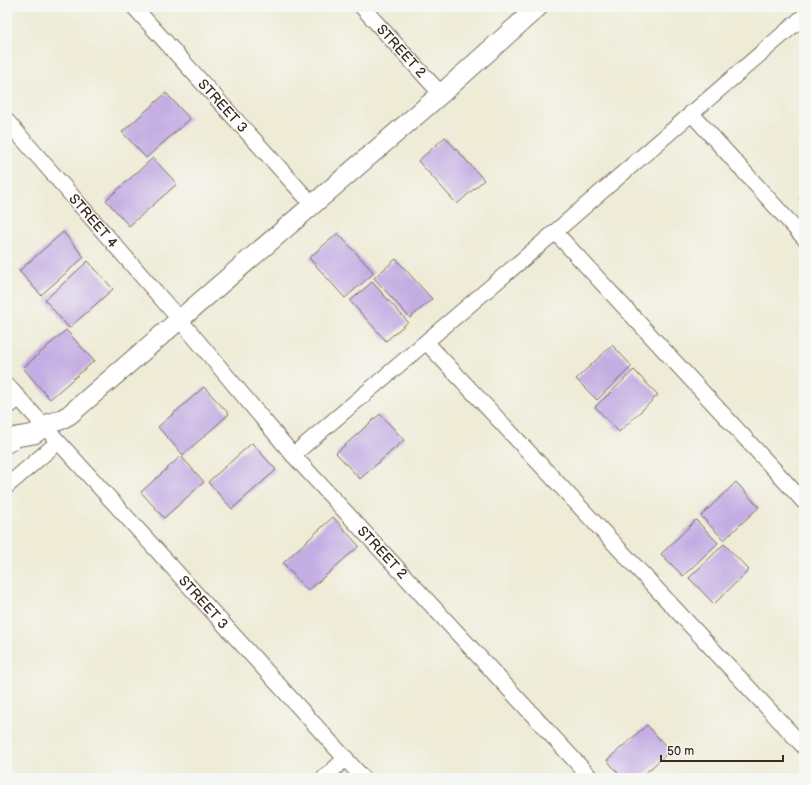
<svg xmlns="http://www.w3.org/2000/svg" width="811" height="785" font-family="'Balsamiq Sans',sans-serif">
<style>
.building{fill:#c4ade3}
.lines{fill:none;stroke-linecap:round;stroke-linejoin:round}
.minor-casing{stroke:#7a6e5e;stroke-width:17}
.tertiary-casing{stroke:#7a6e5e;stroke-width:21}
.minor{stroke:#fff;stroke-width:15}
.tertiary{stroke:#fff;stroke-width:19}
.labels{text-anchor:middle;stroke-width:3.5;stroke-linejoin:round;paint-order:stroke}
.street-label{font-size:14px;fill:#3b2a1e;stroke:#f6f6f2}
</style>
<rect width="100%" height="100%" fill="#f6f6f2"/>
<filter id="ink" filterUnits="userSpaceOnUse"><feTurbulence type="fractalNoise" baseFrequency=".025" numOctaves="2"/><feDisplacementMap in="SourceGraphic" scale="8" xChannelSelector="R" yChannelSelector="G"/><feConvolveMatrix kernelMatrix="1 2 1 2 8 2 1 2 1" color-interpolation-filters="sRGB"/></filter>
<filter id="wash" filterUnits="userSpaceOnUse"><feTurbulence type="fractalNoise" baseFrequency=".012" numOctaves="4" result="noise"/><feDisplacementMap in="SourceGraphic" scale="16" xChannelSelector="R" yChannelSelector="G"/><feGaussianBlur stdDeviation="0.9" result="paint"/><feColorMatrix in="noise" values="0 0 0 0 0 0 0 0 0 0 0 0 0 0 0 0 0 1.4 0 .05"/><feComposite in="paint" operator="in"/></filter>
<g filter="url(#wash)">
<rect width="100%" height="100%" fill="#eeebd6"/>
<g id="blocks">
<path class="building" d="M678,7H687L682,11Z
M166,93L190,119L146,158L122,132Z
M445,137L484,180L457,204L418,161Z
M153,158L177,184L129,226L106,200Z
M804,195V205L799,199Z
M63,232L84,257L41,295L19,271Z
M338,233L374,273L345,298L309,258Z
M396,259L432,299L410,318L374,278Z
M88,261L113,289L69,328L45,300Z
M372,282L408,322L386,341L350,301Z
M66,330L94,361L50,399L23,368Z
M612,345L632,366L597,400L576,379Z
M634,370L658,395L619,432L595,407Z
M204,387L229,414L183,455L158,427Z
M380,414L404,440L360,479L336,453Z
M252,443L276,470L232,509L208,482Z
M181,456L204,482L164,518L141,492Z
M736,482L759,507L724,540L701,516Z
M333,517L359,546L308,591L283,563Z
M696,520L718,543L683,576L661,554Z
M724,544L749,570L714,604L689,578Z
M647,725L670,751L640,778H622L607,760Z"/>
</g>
</g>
<g filter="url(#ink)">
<use href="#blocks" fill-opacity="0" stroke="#7a6e5e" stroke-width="1"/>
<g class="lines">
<defs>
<g id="minor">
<path id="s1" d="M134,7L312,204"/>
<path id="s2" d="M362,7L441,94"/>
<path d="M691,113L804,238"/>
<path id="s3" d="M7,121L180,320L293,455L591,778"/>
<path d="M555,232L804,502"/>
<path d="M426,342L804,747"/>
<path id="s4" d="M7,385L363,778"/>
<path d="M7,408L19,398"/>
<path d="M293,455L555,232L804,16"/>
<path d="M7,486L58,442"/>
<path d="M324,778L346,758"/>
</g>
<path id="tertiary" d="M7,443L16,437L34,434L48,424L60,420L69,415L441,94L538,7"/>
</defs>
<use href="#minor" class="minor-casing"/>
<use href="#tertiary" class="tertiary-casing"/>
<use href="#minor" class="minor"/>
<use href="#tertiary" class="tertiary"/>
</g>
</g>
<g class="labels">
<g class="street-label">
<text dy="5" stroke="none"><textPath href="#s2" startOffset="59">STREET 2</textPath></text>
<text dy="5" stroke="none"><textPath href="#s1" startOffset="133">STREET 3</textPath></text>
<text dy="5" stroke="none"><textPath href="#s3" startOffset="132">STREET 4</textPath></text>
<text dy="5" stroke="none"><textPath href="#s3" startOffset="572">STREET 2</textPath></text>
<text dy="5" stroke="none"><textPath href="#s4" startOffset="293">STREET 3</textPath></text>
</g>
</g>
<rect width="811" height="785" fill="none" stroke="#f6f6f2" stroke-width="24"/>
<path d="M661 755v6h122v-6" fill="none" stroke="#3b2a1e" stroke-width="2"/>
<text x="667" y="755" font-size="12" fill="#3b2a1e" stroke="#f6f6f2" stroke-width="3" paint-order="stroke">50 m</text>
</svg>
